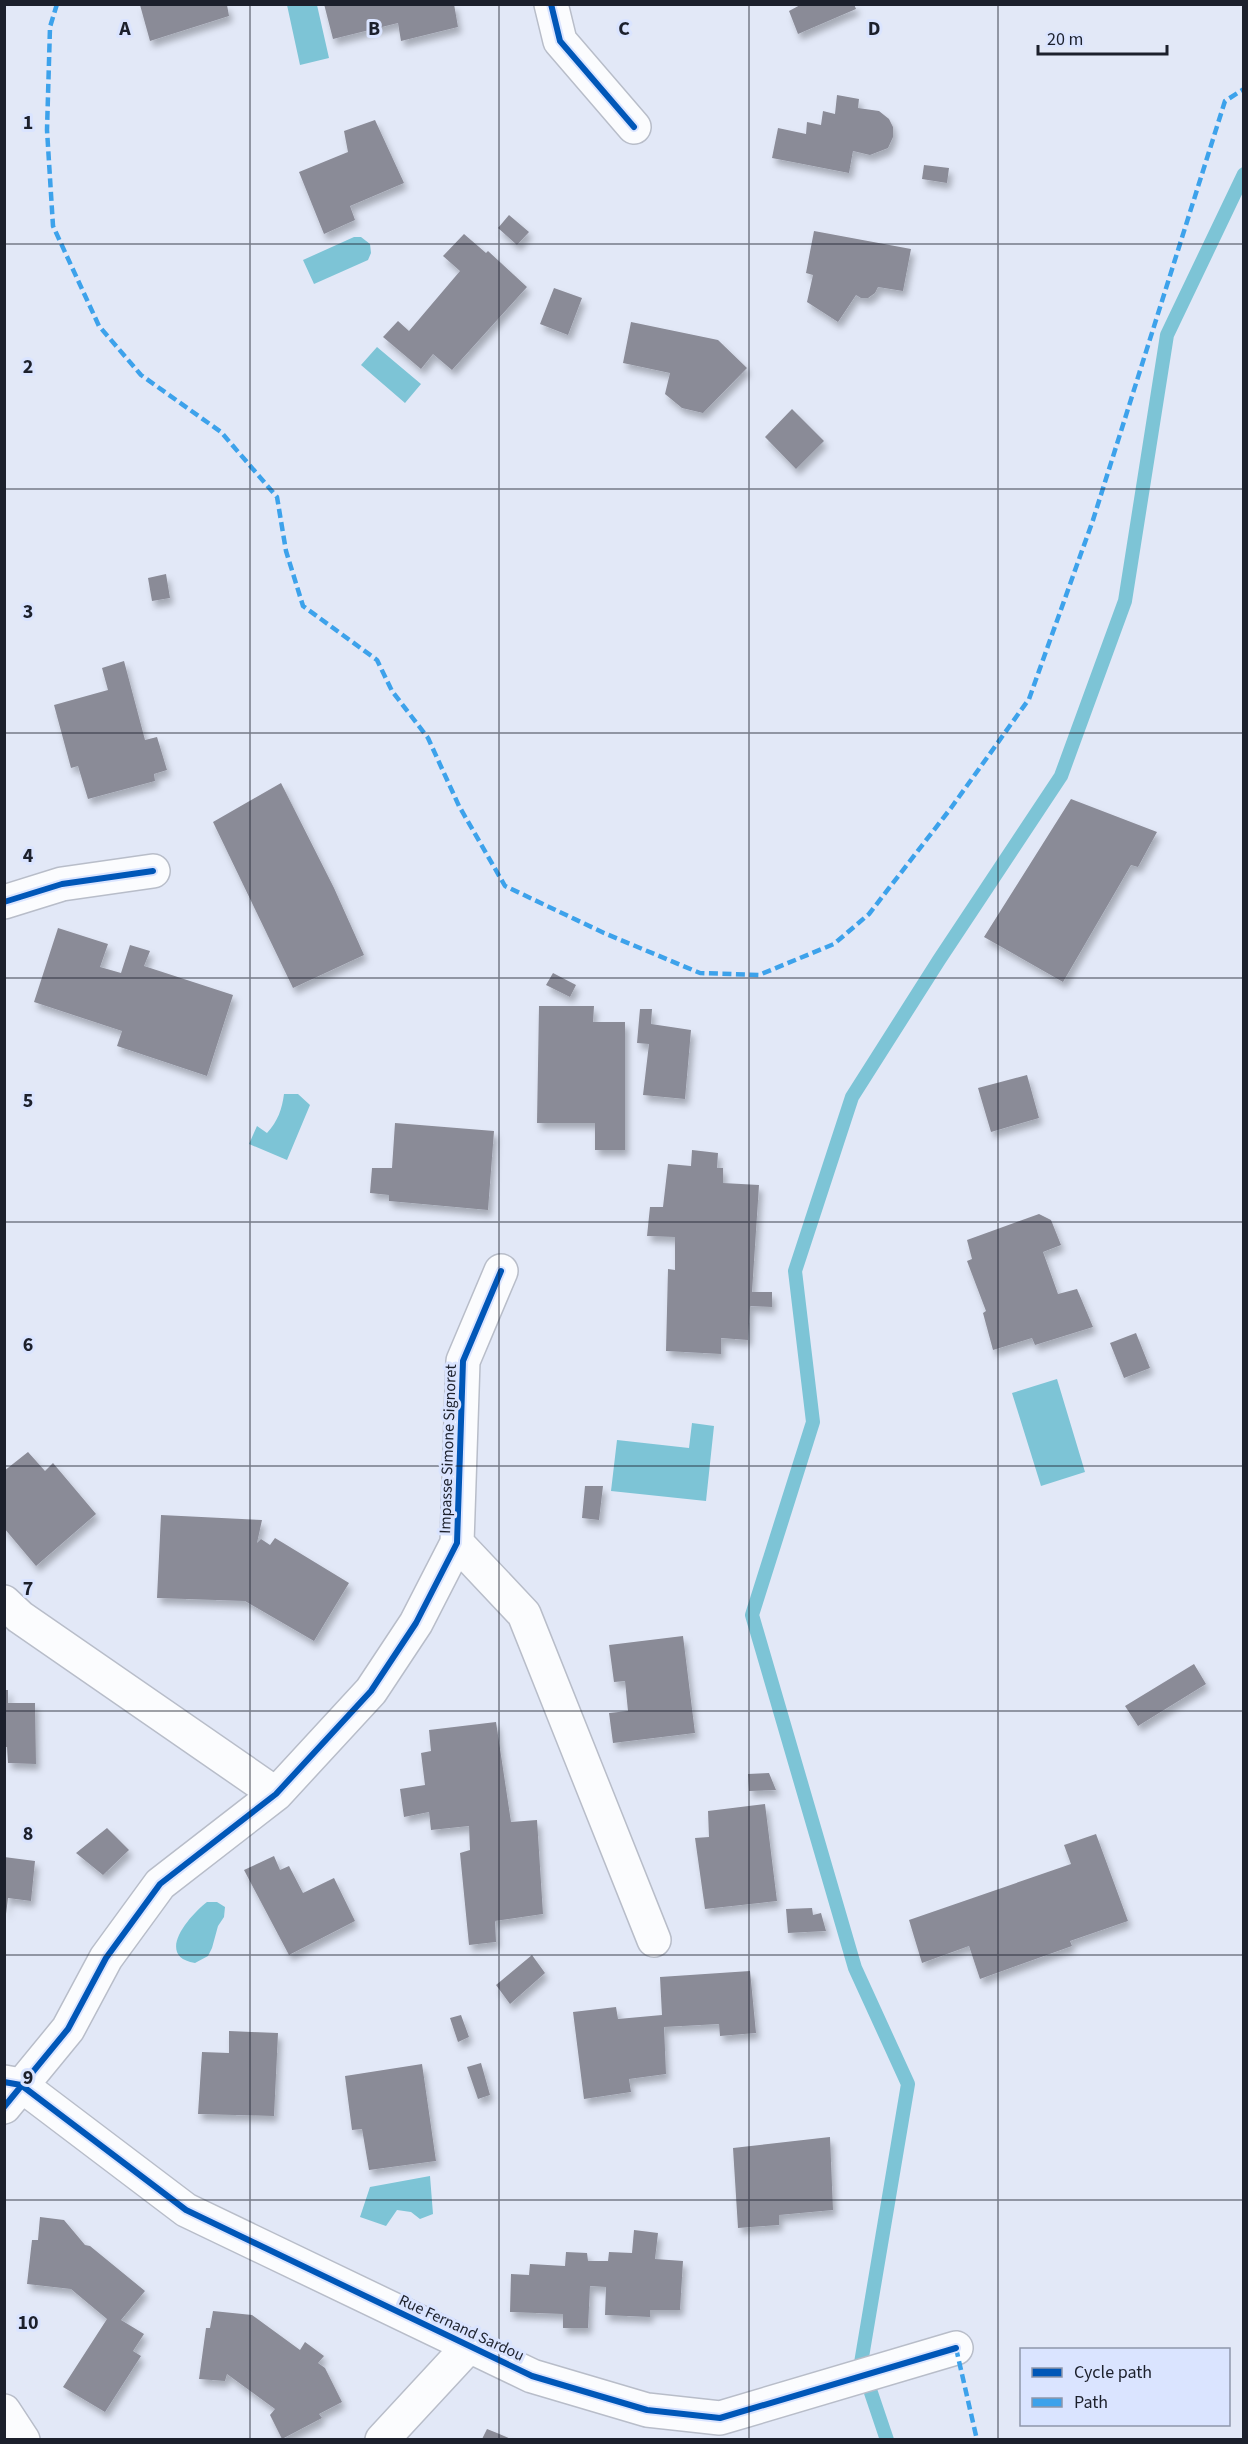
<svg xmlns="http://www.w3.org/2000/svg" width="1248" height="2444" font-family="'Source Sans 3',sans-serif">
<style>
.water{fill:#7dc4d6}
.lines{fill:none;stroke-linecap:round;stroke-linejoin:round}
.stream{stroke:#7dc4d6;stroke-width:14}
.building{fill:#8a8b97;filter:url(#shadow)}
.minor-casing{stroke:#b8bdc9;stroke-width:36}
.minor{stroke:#fbfcfe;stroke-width:33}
.quiet{stroke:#3da2eb;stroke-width:4.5;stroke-dasharray:9 4.5;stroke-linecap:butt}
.cycleway-casing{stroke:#dae4ff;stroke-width:10}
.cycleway{stroke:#0057b8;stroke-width:6}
.grid{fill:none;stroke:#1c202c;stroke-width:1.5;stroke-opacity:0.55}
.labels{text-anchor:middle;stroke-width:6;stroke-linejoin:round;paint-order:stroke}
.street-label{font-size:16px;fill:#1c202c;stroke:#dae4ff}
.grid-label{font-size:20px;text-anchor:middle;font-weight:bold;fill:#1c202c;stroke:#dae4ff;stroke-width:6;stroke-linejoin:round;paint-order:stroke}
</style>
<defs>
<filter id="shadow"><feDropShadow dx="3.5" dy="6" stdDeviation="3" flood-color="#0004"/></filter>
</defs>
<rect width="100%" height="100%" fill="#e2e8f7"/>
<path class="water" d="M287,5H317L329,58L300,65Z
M354,237H361L370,244L371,253L368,260L314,284L303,260Z
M377,347L421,384L405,403L361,365Z
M284,1094H298L310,1105L287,1160L249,1144L257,1126L267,1133C278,1121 282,1109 284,1094Z
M1057,1379L1085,1472L1041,1486L1012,1393Z
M692,1423L714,1426L706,1501L611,1491L617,1440L689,1448Z
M207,1902H217L225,1907L224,1917L218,1926L212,1948L208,1956L195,1963C154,1956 190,1915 207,1902Z
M430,2176L433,2214L420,2219L411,2212L397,2210L386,2226L360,2217L370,2187Z"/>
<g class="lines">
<path class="stream" d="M887,2440L861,2363L908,2084L855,1968L752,1615L813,1422L795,1271L852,1097L939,960L1061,776L1125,601L1167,335L1244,174"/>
</g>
<path class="building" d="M324,4H454L458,27L401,41L398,23L333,39Z
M802,4H854L856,9L798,34L789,11Z
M140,5H227L229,16L150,41Z
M837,95L859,99L858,108L879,111L889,119L893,127V137L888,148L870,155L853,151L849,173L772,158L778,128L806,134L807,122L821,125L823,111L835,114Z
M375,120L404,183L350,206L355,220L324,234L299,172L348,152L344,131Z
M924,165L949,168L947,183L922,179Z
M509,215L529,232L517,245L498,228Z
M814,231L911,249L903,291L878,287L875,293L868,298H861L856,295L838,322L807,302L813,275L806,273Z
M464,234L486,253L488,251L527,287L452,370L433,354L421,369L383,337L398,321L409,331L460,271L443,256Z
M554,288L582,298L568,335L540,324Z
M631,322L718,340L747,368L703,413L682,408L665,394L670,373L623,363Z
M792,409L824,441L796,469L765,437Z
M166,574L170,598L152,601L148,578Z
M124,661L145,740L157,737L167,770L154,774L155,781L88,799L78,766L71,768L54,705L108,690L102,668Z
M281,783L334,888L364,955L293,988L213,822Z
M1071,799L1157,832L1138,867L1131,865L1063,982L984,937Z
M58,928L108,944L100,967L121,973L130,945L150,951L144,966L233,995L207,1076L117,1046L122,1031L34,1002Z
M553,973L576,985L570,997L546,985Z
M539,1006H594L593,1022H625V1150H595V1123H537Z
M640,1009H652L651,1024L691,1030L685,1099L643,1095L649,1044L637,1043Z
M1027,1075L1039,1118L991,1132L978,1088Z
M395,1123L494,1131L488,1210L389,1201V1195L370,1193L372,1168H392Z
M692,1150L718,1153L717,1168H723V1183L759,1185L752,1292H772V1307L750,1306L748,1340L721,1338V1354L666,1351L668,1269L675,1270V1237L647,1236L650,1207H663L668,1164L691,1166Z
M1039,1214L1051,1220L1061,1245L1043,1252L1058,1294L1077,1289L1093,1327L1035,1345L1032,1338L993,1350L983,1313L986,1311L967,1261L972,1259L967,1240Z
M1136,1333L1150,1368L1124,1378L1110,1343Z
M28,1452L45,1471L53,1463L96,1514L36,1566L4,1528V1471Z
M585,1486H603L599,1520L582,1518Z
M161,1515L262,1520L257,1543L261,1539L270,1545L275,1538L349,1583L314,1641L245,1601L157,1598Z
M683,1636L695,1733L613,1743L609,1713L628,1711L625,1681L614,1682L609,1645Z
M1194,1664L1206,1684L1138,1726L1125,1706Z
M4,1690H8V1703H35L36,1764L8,1763L7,1747H4Z
M496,1722L511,1822L537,1820L543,1914L495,1921L496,1942L469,1945L460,1853L470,1850L469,1826L431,1830L429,1812L404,1817L400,1789L425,1785L421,1753L431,1751L429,1730Z
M769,1773L776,1790L749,1791L748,1774Z
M765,1804L777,1901L705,1909L695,1838L709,1837L708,1811Z
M107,1828L129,1850L103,1875L76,1853Z
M1096,1834L1128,1921L1070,1941L1072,1946L980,1979L969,1946L922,1963L909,1920L1071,1864L1064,1845Z
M274,1856L280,1870L289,1866L303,1893L334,1878L355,1921L289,1955L244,1870Z
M4,1857L35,1861L31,1901L8,1898L6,1914Z
M812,1908L813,1915L821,1913L826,1931L788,1933L786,1909Z
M532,1955L545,1973L510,2004L496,1985Z
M750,1971L756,2033L720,2036L719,2024L664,2027L666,2074L629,2079L631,2092L584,2099L573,2012L616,2007L618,2019L662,2015L660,1977Z
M461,2015L469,2037L458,2042L450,2018Z
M229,2031L278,2033L274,2116L198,2114L202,2052L229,2053Z
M481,2063L490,2095L478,2099L467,2067Z
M422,2064L436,2161L369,2170L362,2129L352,2130L345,2076Z
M830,2137L833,2210L779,2215V2225L738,2228L733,2148Z
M40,2217L64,2220L85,2245L90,2246L145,2291L121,2320L144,2334L133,2351L141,2356L105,2412L63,2387L107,2319L71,2289L27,2284L32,2240H38Z
M634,2230L658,2233L655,2259L683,2261L680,2310H650V2317L605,2315L606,2287L590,2286L588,2328H563V2314L510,2312L511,2274L529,2275L530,2264L565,2266L566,2252L587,2253L588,2261H608L609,2252L632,2253Z
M213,2311L252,2315L300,2350L305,2342L324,2356L318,2363L325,2368L342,2402L319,2414L322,2418L282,2439L270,2415L275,2409L227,2374L225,2381L199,2379L206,2328H210Z
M487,2429L497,2433L511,2439H482Z"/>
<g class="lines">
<defs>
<path id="minor" d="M551,4L560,41L634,127
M4,902L62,884L153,871
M457,1543L524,1614L654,1940
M4,1602L20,1617L276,1794
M4,2082L21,2085L186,2210L532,2376L647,2410L720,2418L956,2348
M4,2107L68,2029L106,1958L160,1884L276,1794L371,1691L416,1623L457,1543L463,1361L501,1271
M4,2411L23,2440
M382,2440L469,2346"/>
</defs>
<use href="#minor" class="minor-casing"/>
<use href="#minor" class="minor"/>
<path class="quiet" d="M57,4L50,27L47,130L53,226L99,326L141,375L221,432L277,497L286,551L303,606L377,660L392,691L428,738L459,806L505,886L604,933L700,973L759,975L834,944L869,914L951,808L1029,699L1093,520L1225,101L1244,89
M956,2348L977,2440"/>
<defs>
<path id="cycleway" d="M551,4L560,41L634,127
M4,902L62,884L153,871
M4,2082L21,2085L186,2210L532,2376L647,2410L720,2418L956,2348
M4,2107L68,2029L106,1958L160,1884L276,1794L371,1691L416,1623L457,1543L463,1361L501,1271"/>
</defs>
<use href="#cycleway" class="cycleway-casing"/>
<use href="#cycleway" class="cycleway"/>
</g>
<path class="grid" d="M250,4V2440M499,4V2440M749,4V2440M998,4V2440M4,244H1244M4,489H1244M4,733H1244M4,978H1244M4,1222H1244M4,1466H1244M4,1711H1244M4,1955H1244M4,2200H1244"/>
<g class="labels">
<g class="street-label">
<text transform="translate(447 1449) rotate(-88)" y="6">Impasse Simone Signoret</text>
<text transform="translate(462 2327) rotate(25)" y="6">Rue Fernand Sardou</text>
</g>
</g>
<g class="grid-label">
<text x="125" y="35">A</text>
<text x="374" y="35">B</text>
<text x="624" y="35">C</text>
<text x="874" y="35">D</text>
<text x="28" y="129">1</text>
<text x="28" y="373">2</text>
<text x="28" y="618">3</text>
<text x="28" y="862">4</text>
<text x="28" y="1107">5</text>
<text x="28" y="1351">6</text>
<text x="28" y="1595">7</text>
<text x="28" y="1840">8</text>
<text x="28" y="2084">9</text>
<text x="28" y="2329">10</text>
</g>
<rect width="1248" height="2444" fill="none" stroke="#1c202c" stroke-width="12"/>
<rect x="1020" y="2348" width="210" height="78" fill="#dae4ff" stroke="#8e96ab" stroke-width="1.5"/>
<rect x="1032" y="2368" width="30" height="9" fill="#0057b8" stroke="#8e96ab" stroke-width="1.5"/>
<text x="1074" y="2378" font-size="18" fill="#1c202c">Cycle path</text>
<rect x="1032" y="2398" width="30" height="9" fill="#3da2eb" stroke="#8e96ab" stroke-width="1.5"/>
<text x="1074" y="2408" font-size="18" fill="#1c202c">Path</text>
<path d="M1038 45v9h129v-9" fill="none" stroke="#1c202c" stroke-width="3"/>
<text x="1047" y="45" font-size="18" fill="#1c202c" stroke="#dae4ff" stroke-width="4.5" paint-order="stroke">20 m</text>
</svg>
